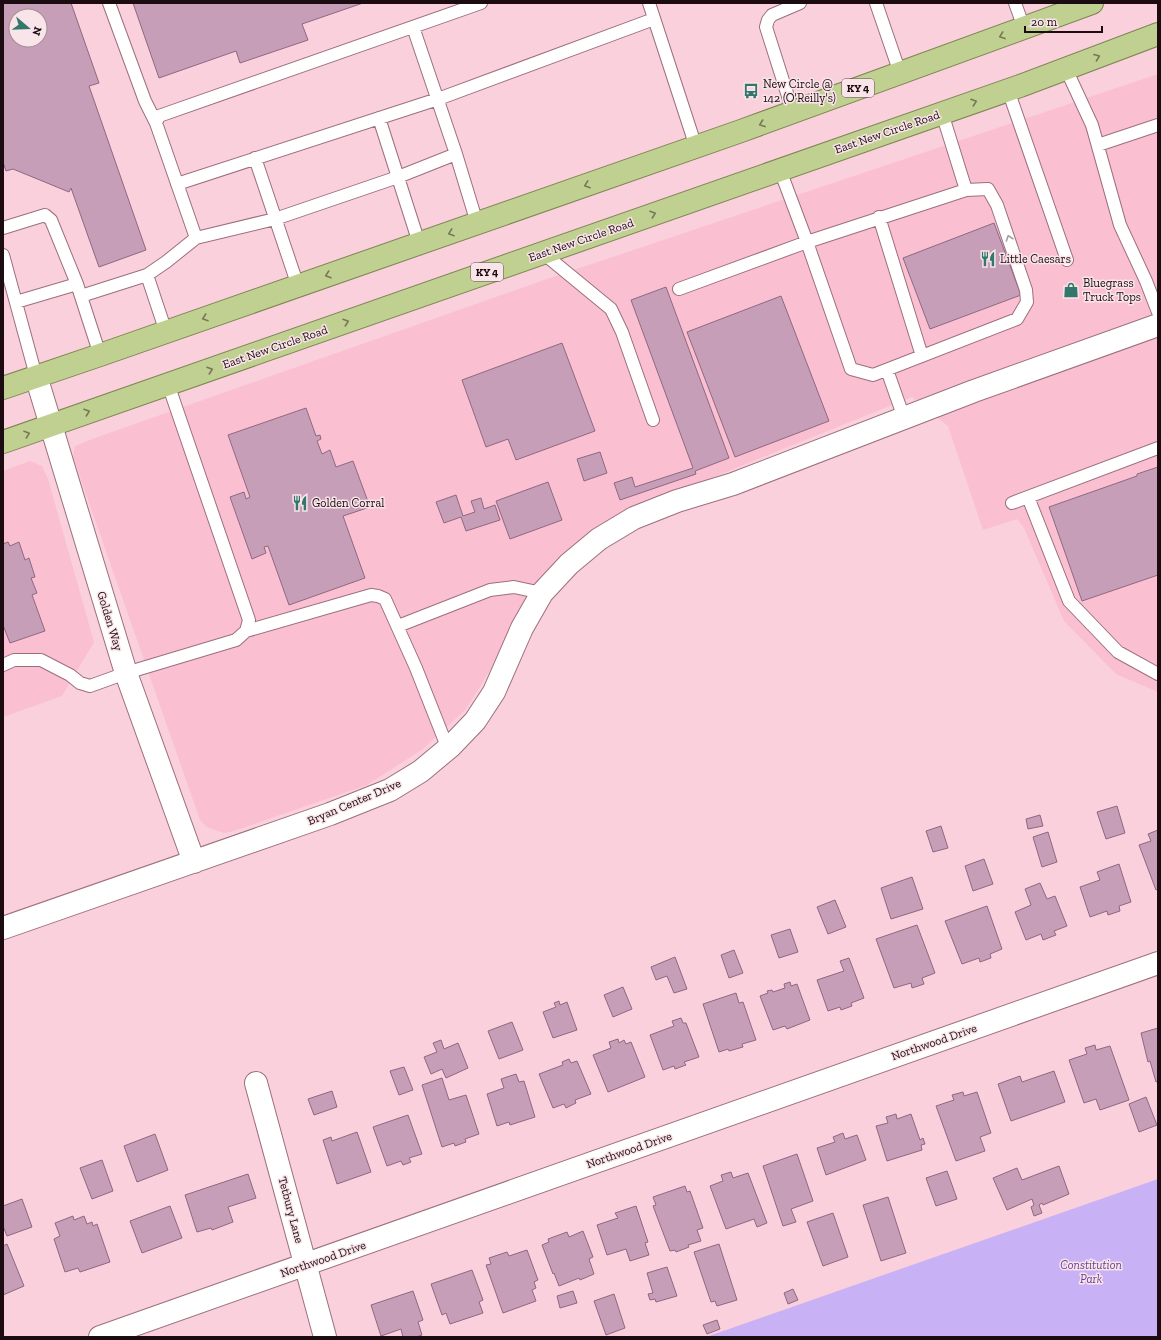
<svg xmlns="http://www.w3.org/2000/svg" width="1161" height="1340" font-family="'Zilla Slab',serif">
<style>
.built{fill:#fac0d1}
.green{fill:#c9b1f6}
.building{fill:#c79eb8;stroke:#8e6881;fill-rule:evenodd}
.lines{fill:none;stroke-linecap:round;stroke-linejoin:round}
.service-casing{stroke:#9c6f7c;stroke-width:14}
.minor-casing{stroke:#9c6f7c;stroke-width:24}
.trunk-casing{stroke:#7d8452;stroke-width:24}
.service{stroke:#fff;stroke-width:12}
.minor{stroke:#fff;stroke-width:22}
.trunk{stroke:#c0d090;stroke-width:22}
.oneway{stroke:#767857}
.oneway2{stroke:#a49ea0}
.labels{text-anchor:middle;stroke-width:3;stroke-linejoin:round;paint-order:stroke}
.shield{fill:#f9e4e9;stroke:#5e4d52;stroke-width:1}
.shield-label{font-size:11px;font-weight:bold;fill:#1c0c11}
.poi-label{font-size:12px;fill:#1c0c11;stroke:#f9e4e9;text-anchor:start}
.street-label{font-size:12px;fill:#1c0c11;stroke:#f9e4e9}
.park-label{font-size:12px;font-style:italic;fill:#623c96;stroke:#f9e4e9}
</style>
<rect width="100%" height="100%" fill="#f9d0db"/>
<path class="built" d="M1158,74V692L1116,674L1064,621L1024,528L1017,519L983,530L948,426L912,397L634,509L550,574L466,709L423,749L367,785L234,831L224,833L215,830L207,827L200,820L73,457L75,446L95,438L544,280Z
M30,461L42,466L48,479L94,642L62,696L3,717V471Z"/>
<path class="green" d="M1158,1179V1337H706Z"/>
<path class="building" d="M3,3H71L99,83L89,86L146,250L99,267L71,188L69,192L13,169L6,171L3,162ZM16,16H40V40H16Z
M133,3H363L302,24L308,40L240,63L236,51L159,78Z
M994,223L1021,295L930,329L903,258Z
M666,287L729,458L695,471L696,474L620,500L614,483L632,477L635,487L693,468L631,300Z
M781,296L829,421L735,457L687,332Z
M562,343L595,431L516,460L508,439L486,447L462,380Z
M306,408L316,436L320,435L321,439L317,441L322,454L330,450L336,467L353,461L370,507L343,516L365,578L289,605L268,546L264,547L266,553L252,559L230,497L244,492L246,499L250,497L228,435Z
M600,452L607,473L584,481L577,459Z
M1158,467V575L1082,601L1049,507L1137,476V474Z
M548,482L562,520L510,539L496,501Z
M456,495L463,516L475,512L471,501L481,498L484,509L495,505L500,520L466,531L461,517L444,523L436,502Z
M8,542L10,546L19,542L25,560L29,558L35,577L31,578L37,593L32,595L45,631L10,643L3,625V544Z
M1117,806L1125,833L1106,839L1097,812Z
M1040,815L1043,826L1028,829L1026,819Z
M941,826L948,848L933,852L926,831Z
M1158,830V889L1156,890L1139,845L1151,841L1148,834Z
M1048,832L1057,862L1042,867L1033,837Z
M984,859L993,884L973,891L965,866Z
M1119,864L1131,902L1119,906L1120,911L1108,915L1107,911L1090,917L1080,887L1100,880L1097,872Z
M912,877L923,909L891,919L881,888Z
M1040,883L1047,899L1055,896L1067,926L1054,931L1056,935L1043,940L1041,934L1026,940L1015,912L1031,905L1025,889Z
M835,900L846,927L828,934L817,907Z
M987,906L1002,949L990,954L991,958L980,962L979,958L962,964L945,921Z
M917,925L935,973L922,978L924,984L912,988L911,983L894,988L876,939Z
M790,929L798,952L779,958L771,935Z
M734,950L743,973L729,978L721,955Z
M675,957L687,989L674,993L667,976L656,980L651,967Z
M849,958L864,998L851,1003L852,1006L841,1010L840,1007L828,1011L817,980L844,971L840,961Z
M790,982L791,986L797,984L810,1020L787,1029L785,1026L773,1030L760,996L768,993L767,991L772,990L773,992L785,988L784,984Z
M623,987L632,1009L613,1017L604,995Z
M736,993L739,1003L743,1002L756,1040L742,1044L743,1047L729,1051L728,1049L719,1052L703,1004Z
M559,1001L560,1005L567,1002L577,1030L553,1038L543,1012L556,1007L554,1003Z
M681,1018L683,1023H686L699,1057L684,1062L686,1065L675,1069L674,1066L663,1070L650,1035L674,1026L672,1021Z
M512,1022L523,1050L499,1059L488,1031Z
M1158,1028V1081L1156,1082L1150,1061L1148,1062L1141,1033Z
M618,1039L619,1043L624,1040L626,1044L631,1042L645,1077L608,1092L593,1055L611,1048L609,1042Z
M441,1040L444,1049L458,1043L468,1068L446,1078L442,1069L431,1074L424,1057L437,1052L433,1043Z
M1095,1045L1096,1050L1110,1046L1129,1100L1100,1110L1096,1099L1084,1103L1069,1060L1087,1054L1085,1048Z
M569,1059L571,1063L577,1061L591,1094L575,1100L576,1103L566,1108L564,1104L553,1108L539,1074L563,1065L562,1062Z
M404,1067L413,1090L399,1095L390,1071Z
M1054,1071L1065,1102L1011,1121L998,1084L1020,1076L1022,1082Z
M516,1074L519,1082L524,1081L535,1117L510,1125L509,1122L497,1126L487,1094L504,1088L501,1079Z
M442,1078L449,1100L466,1095L479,1134L465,1139L466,1142L455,1146L454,1143L442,1147L422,1085Z
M332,1091L337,1107L314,1115L308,1099Z
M963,1092L964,1096L977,1092L991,1133L980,1137L985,1151L956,1161L936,1106L954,1100L952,1095Z
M1146,1097L1157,1125L1139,1132L1129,1104Z
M896,1114L897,1119L911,1114L920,1140L923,1138L925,1144L921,1145L922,1150L887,1161L876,1126L888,1123L886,1117Z
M408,1115L422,1154L409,1158L411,1162L403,1165L401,1161L387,1166L373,1127Z
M357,1132L371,1172L337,1184L323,1140L331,1137L332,1141Z
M843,1133L845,1139L857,1135L866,1160L826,1175L817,1148L835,1142L833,1137Z
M155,1134L168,1170L137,1182L124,1146Z
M797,1154L813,1201L791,1209L796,1222L783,1226L763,1166Z
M102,1160L113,1191L92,1199L80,1168Z
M1059,1166L1069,1194L1043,1205L1042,1203L1039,1205L1042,1213L1034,1216L1031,1207L1034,1205L1032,1199L1007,1210L993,1178L1017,1168L1022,1180Z
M947,1171L957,1199L936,1206L926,1178Z
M731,1172L733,1178L748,1173L767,1223L757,1227L754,1219L726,1229L710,1186L723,1181L721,1175Z
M248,1174L256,1198L228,1207L233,1222L212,1230L211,1228L197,1232L185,1195Z
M685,1186L687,1192L690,1191L703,1228L697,1230L701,1241L688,1245L689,1247L676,1252L675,1250L670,1251L653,1206L656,1205L653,1197Z
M888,1197L906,1253L881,1261L863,1205Z
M22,1199L32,1227L7,1236L3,1226V1206Z
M170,1206L182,1238L142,1253L130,1221Z
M636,1206L648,1242L645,1243L649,1255L630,1261L626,1249L607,1255L597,1225L618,1218L615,1213Z
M833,1213L848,1257L823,1266L807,1222Z
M73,1216L74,1220L84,1216L87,1224L92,1222L93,1226L97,1224L110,1262L80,1272L78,1268L65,1272L54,1239L60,1236L55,1223Z
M583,1231L593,1257L589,1259L594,1274L580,1280L579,1278L559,1286L554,1273L553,1274L542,1245L549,1242L548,1239L567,1232L569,1237Z
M7,1244L24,1286L3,1295V1246Z
M719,1244L737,1300L717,1306L715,1301L711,1302L694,1252Z
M527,1250L538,1280L534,1282L536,1288L532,1290L536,1301L503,1313L486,1265L491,1264L489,1258L507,1252L509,1256Z
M667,1267L677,1296L656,1302L655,1299L650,1300L648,1294L653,1293L647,1273Z
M472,1270L483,1300L479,1302L483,1313L450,1324L446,1313L442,1315L431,1284Z
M793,1289L798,1300L788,1304L784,1293Z
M413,1291L423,1320L418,1322L422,1335L416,1337H403L401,1329L381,1336L371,1305Z
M573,1291L577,1303L560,1308L557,1296Z
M614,1294L625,1328L606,1335L594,1301Z
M717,1320L720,1329L707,1334L703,1325Z"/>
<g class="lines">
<defs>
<path id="service" d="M109,3L145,101L156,123
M649,3L696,147
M876,3L900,73
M1015,3L1024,28
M413,27L456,154L398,177L275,219L196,238L156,123L159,116L481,3
M1066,69L1092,125L1120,225L1146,281L1158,312
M1008,90L1067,260
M793,112L766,27L768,20L772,15L800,3
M379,118L419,243
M1098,145L1158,125
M456,154L477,223
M255,158L298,286
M780,170L807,242L966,190L942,113
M177,184L438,99L654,19
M879,217L922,356
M3,228L45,215L51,220L77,284L100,355
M543,253L611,309L622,332L653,420
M3,255L36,376
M147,275L166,332
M679,289L807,242L851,369L873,375L1017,319L1027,302L1026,290L997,205L988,189L966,190
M81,296L147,275L166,262L196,238
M16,302L77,284
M887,370L904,418
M1028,497L1069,601L1118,652L1158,674
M1012,503L1158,448
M398,626L490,590L514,587L542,593
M246,631L371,595L378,596L385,599L416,668L448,749
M3,665L14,660H41L70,675L80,683L90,686L126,673L236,640L246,631L249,620L168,384"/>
<path id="minor" d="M36,376L126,673L194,862
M3,928L330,814L390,790L421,771L451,746L475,721L494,692L522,628L542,593L569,564L599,539L634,518L677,501L733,484L974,391L1158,325
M256,1083L325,1337
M100,1337L1158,963"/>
<path id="trunk" d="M3,388L100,355L741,131L1092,3
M3,442L1020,86L1158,34"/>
</defs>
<use href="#service" class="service-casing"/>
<use href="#minor" class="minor-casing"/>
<use href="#trunk" class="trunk-casing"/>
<use href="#service" class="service"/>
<use href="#minor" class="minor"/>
<use href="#trunk" class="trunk"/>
</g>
<defs><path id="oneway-chevron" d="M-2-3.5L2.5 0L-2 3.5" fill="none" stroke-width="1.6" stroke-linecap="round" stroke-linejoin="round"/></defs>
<g class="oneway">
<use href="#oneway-chevron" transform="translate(1002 36) rotate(160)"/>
<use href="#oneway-chevron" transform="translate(1097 57) rotate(-21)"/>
<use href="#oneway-chevron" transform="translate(974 102) rotate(-19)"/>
<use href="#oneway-chevron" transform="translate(762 124) rotate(160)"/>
<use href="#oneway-chevron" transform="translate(587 185) rotate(161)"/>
<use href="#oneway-chevron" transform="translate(653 214) rotate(-19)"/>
<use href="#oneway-chevron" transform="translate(451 233) rotate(161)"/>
<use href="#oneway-chevron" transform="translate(328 275) rotate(161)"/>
<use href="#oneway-chevron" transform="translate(205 318) rotate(161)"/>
<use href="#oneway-chevron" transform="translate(346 322) rotate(-19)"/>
<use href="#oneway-chevron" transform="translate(210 370) rotate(-19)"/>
<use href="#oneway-chevron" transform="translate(87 412) rotate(-19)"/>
<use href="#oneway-chevron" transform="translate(27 434) rotate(-19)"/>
</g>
<use class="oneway2" href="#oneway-chevron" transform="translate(1009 238) rotate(-109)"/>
<defs>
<symbol id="bus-bare" viewBox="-9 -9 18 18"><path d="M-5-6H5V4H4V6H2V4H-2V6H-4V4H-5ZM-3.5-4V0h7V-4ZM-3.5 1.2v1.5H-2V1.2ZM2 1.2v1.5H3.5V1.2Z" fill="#32776b" stroke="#f9e4e9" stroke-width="2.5" paint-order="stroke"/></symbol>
<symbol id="restaurant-bare" viewBox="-9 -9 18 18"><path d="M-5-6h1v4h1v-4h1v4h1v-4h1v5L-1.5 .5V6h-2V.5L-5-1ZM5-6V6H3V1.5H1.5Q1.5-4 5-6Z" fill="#32776b" stroke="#f9e4e9" stroke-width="2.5" paint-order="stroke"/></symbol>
<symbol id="shop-bare" viewBox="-9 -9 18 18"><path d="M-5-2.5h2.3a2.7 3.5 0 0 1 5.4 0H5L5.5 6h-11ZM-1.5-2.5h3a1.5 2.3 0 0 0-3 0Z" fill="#32776b" stroke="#f9e4e9" stroke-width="2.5" paint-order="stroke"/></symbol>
</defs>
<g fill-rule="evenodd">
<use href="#bus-bare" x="740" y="80" width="22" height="22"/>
<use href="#restaurant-bare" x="977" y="248" width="22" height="22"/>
<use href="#shop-bare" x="1060" y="279" width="22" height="22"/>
<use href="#restaurant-bare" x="289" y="492" width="22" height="22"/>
</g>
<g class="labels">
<g class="shield">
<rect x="842" y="79" width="32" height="18" rx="3"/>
<rect x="471" y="263" width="32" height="18" rx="3"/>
</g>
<g class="shield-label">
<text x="858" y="92">KY 4</text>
<text x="487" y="276">KY 4</text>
</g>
<g class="poi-label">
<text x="763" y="88">New Circle @<tspan x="763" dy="14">142 (O'Reilly's)</tspan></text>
<text x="1000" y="263">Little Caesars</text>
<text x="1083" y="287">Bluegrass<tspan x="1083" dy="14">Truck Tops</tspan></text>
<text x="312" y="507">Golden Corral</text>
</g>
<g class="street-label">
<text transform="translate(887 132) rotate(-19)" y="4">East New Circle Road</text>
<text transform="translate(581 240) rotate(-19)" y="4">East New Circle Road</text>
<text transform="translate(275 347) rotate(-19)" y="4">East New Circle Road</text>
<text transform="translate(110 621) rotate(73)" y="4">Golden Way</text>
<text transform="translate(354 802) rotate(-23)" y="4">Bryan Center Drive</text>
<text transform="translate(934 1042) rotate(-19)" y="4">Northwood Drive</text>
<text transform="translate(629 1150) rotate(-19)" y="4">Northwood Drive</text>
<text transform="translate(291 1210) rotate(75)" y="4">Tetbury Lane</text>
<text transform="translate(323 1259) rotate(-19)" y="4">Northwood Drive</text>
</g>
<g class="park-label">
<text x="1091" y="1269">Constitution<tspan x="1091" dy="14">Park</tspan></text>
</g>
</g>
<rect width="1161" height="1340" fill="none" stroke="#1c0c11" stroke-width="8"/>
<g transform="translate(28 28) rotate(109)"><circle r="19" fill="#f9e4e9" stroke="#a18e93"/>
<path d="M0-3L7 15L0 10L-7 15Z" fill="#32776b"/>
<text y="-6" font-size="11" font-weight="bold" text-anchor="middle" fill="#1c0c11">N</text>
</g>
<path d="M1025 26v6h77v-6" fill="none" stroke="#1c0c11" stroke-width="2"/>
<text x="1031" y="26" font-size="12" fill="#1c0c11" stroke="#f9e4e9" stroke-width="3" paint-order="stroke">20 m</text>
</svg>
